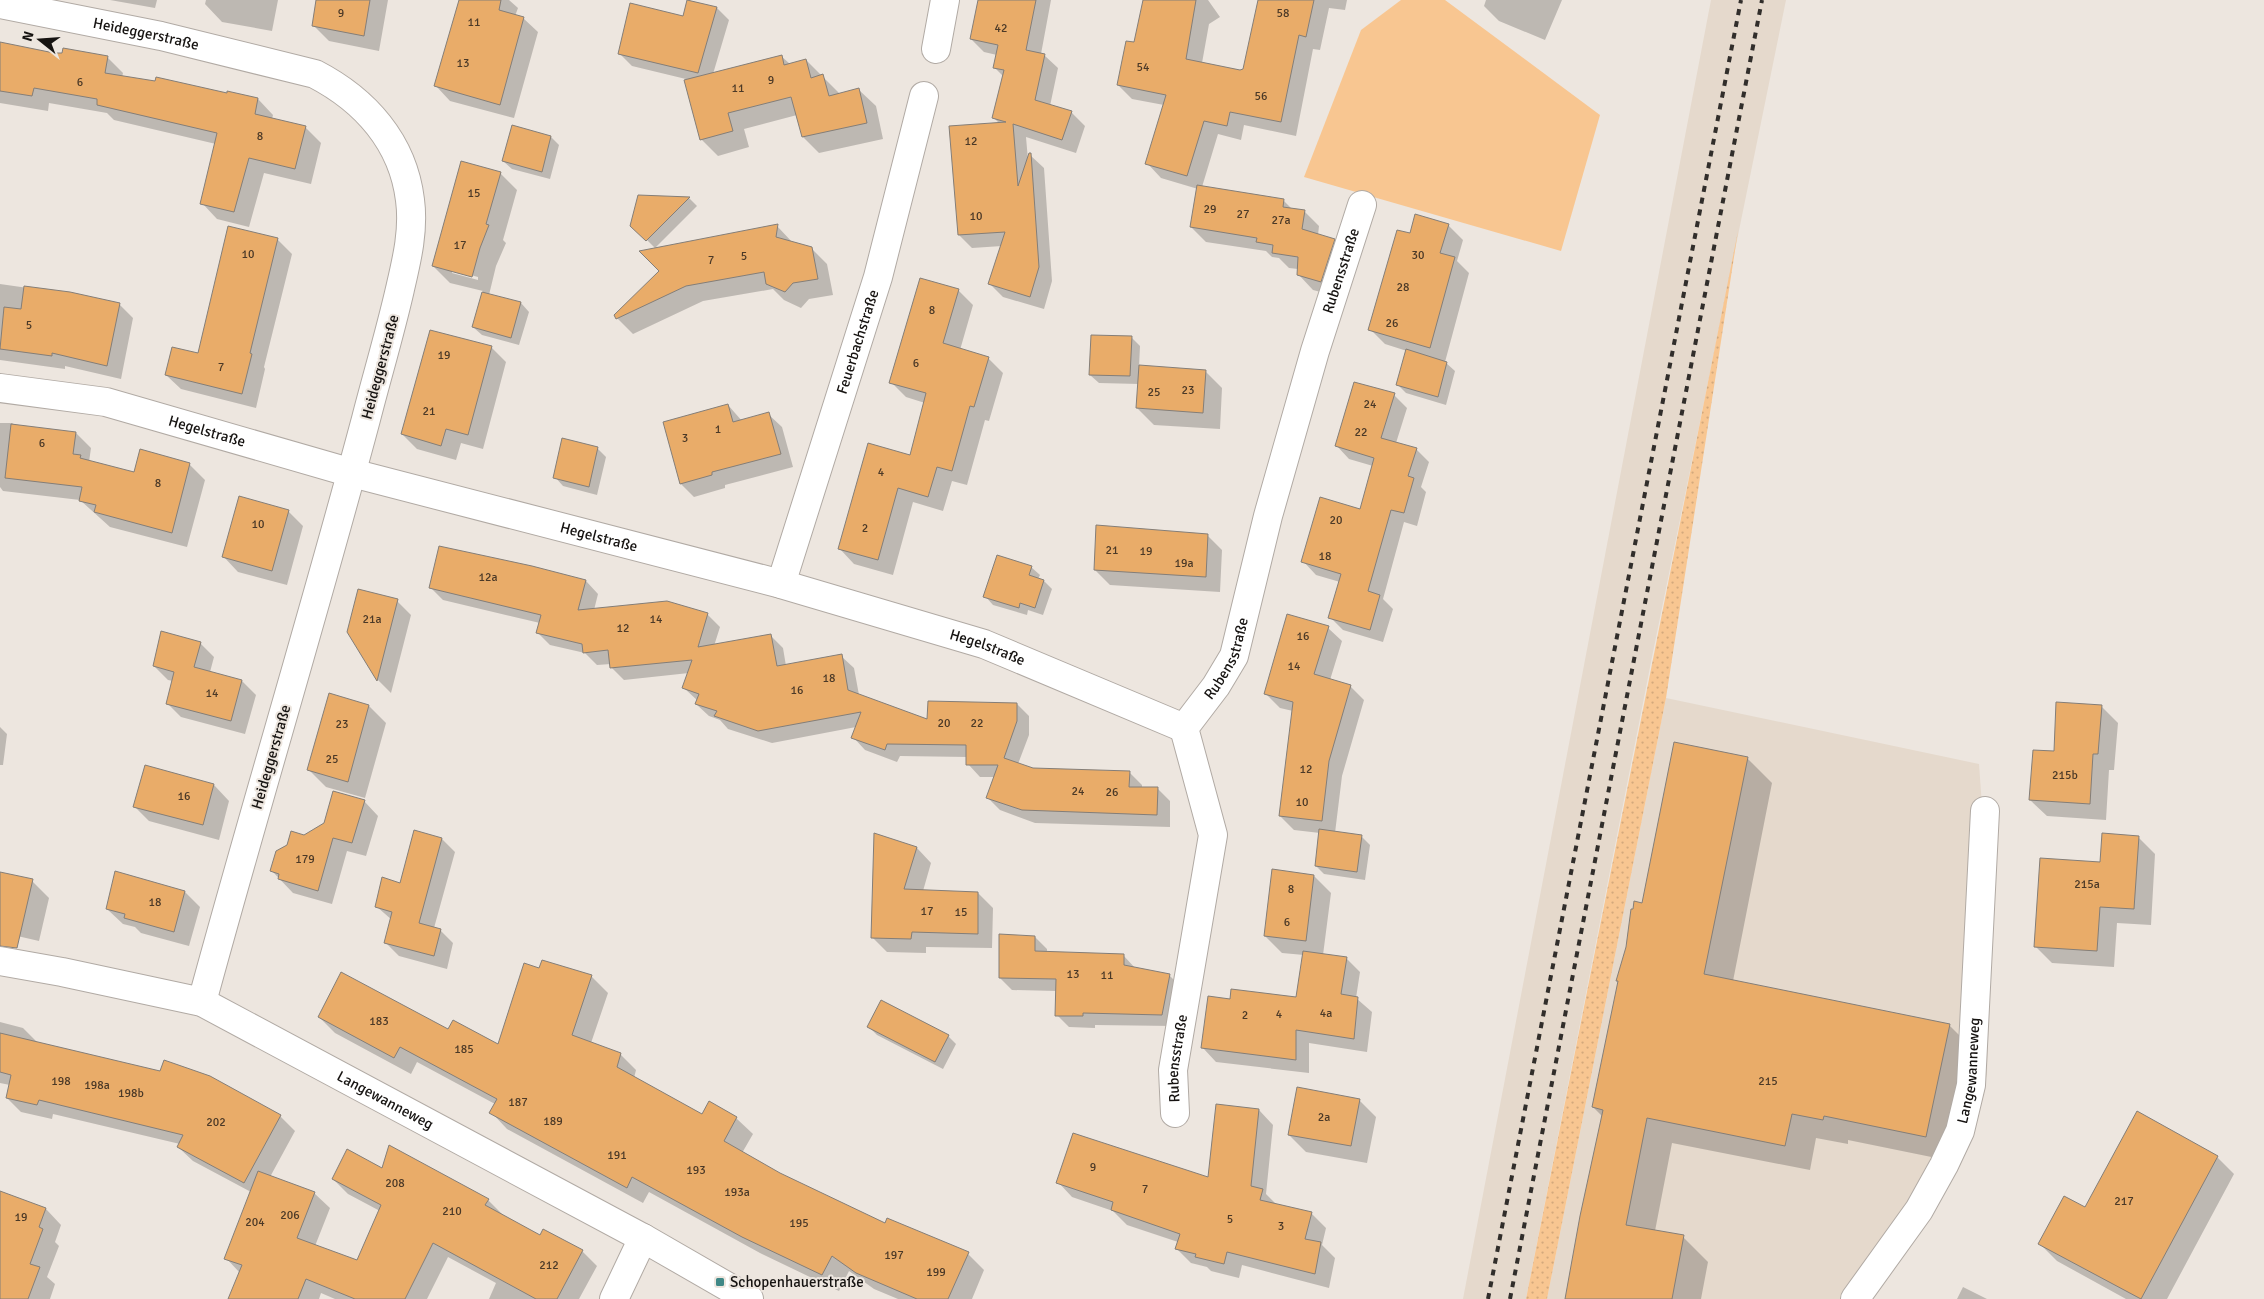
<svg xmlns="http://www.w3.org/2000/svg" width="2264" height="1299" font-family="Signika,sans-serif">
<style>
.built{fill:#e5d9cc}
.grass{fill:url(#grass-dots)}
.green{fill:#f8c691}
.shadow{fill:#0003;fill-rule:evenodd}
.building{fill:#e9ac69;stroke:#847e78}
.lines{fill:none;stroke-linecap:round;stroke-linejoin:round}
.minor-casing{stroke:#b1aaa4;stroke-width:30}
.tertiary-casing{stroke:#b1aaa4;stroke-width:30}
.minor{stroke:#fff;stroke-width:28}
.tertiary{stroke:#fff;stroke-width:28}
.rail{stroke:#312e2b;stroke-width:4;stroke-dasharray:6 6;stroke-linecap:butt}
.poi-dot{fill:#408887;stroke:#ede6df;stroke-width:2}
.labels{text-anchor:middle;stroke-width:4;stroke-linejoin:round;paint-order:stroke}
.number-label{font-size:12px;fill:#4b3927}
.street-label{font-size:15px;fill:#161311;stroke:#ede6df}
.poi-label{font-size:15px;fill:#161311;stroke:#ede6df;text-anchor:start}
</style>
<defs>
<pattern id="grass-dots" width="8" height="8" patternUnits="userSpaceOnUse" patternTransform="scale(1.25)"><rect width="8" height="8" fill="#f8c691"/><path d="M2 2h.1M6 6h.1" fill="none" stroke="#d4a97c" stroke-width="1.8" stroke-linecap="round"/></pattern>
</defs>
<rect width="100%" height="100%" fill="#ede6df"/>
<path class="built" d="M1711,0H1786L1652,657L1526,1299H1463Z
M1666,698L1979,764L1991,932L1987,1074L1967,1150L1934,1210L1870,1299H1547Z"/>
<path class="grass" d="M1738,231L1666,698L1547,1299H1526Z"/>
<path class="green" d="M1401,0H1445L1600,115L1561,251L1304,177L1361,30Z"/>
<path class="shadow" d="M110,0H157L155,8Z
M206,0H278L272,31L222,22L205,4Z
M318,0H388L379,51L329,41L313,25Z
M460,0H509L518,8L515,16L523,18L538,32L514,118L450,101L436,86Z
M688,0L717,8L729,20L713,74L781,56L790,64L806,60L840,94L859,90L876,106L883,139L819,153L803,137L797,115L744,129L749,147L718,156L701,139L690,80L632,66L620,54L683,17Z
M979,0H1051L1041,54L1044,55L1058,68L1050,106L1072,113L1085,126L1076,153L1026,137L1028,160L1030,155L1044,168L1052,281L1044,309L1003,297L990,284L1002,246L972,248L959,235L1000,124L993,117L1004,77L995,68L997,55L984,52L971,39Z
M1144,0H1208L1220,17L1209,24L1202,63L1244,71L1259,0H1347L1345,10L1329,8L1320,50L1313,49L1296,136L1244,125L1241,140L1218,134L1202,187L1283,200L1292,209L1304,211L1319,226L1318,235L1334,240L1349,255L1336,296L1313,290L1298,274V269L1289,268L1279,258L1272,257L1266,251L1206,242L1191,227L1198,189L1161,178L1147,163L1164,105L1132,99L1118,85L1135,44Z
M1486,0H1562L1545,40L1499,21L1484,6Z
M0,44L54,54L107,57L123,73L122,77L258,99L273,115L272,119L305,127L321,143L311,184L264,173L249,227L217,219L202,203L216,144L114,120L107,113L49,103L48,111L0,103Z
M551,137L559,145L550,179L512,169L503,161Z
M500,173L517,190L503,240L506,243L496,266L489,295L521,303L529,312L519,345L482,335L473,327L483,291L450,283L433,266ZM452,270L478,277V280L452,273Z
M639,196L689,198L697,206L655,248L632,225Z
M1448,225L1463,240L1457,261L1469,273L1445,362L1455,371L1446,405L1406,393L1398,385L1407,351L1385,344L1370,329L1410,235Z
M777,226L793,243L811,248L827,264L833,295L809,299L801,308L784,300L773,289L703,301L633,334L617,318Z
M277,239L292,254L264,367L265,369L256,408L181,389L166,375L199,355Z
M0,284L70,294L120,305L133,318L121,379L65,366V369L0,360Z
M958,290L973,305L960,350L988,358L1003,373L989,421L985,420L967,485L952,481L943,511L913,502L893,575L854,564L839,548L911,457L925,403L906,397L891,382Z
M1132,338L1140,346L1139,367L1205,371L1222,388L1220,429L1154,425L1137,408L1139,384L1099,383L1090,375Z
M492,348L506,362L483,449L461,443L456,460L417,449L402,434Z
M1394,395L1407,408L1396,443L1416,449L1429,462L1421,487L1426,492L1417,526L1404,522L1383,599L1393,609L1383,642L1343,630L1330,617L1340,582L1316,575L1303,561L1361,511L1373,466L1349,459L1336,445Z
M728,405L742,421L768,414L782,427L793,467L725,485V488L694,497L681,484L665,422Z
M0,423H12L15,425L76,433L91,448L89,462L135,473L141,451L190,465L205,480L187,547L110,527L80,500L3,491L0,487Z
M563,439L598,449L606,457L597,495L563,486L555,477Z
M288,511L303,526L287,585L238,572L223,556Z
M1207,535L1222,550L1220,592L1110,585L1095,570Z
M1031,567L1040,575L1038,579L1044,581L1052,589L1043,615L1028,610L1027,615L993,605L985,596Z
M586,581L598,594L594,610L707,614L720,627L714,646L770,635L783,648L786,666L841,656L854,668L859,695L929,721L1017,704L1029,716V735L1018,764L1033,770L1129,772L1142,785V788L1158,789L1170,801V827L1035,823L1000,810L988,798L995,777H980L968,764V757L900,756L897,762L865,750L853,737L856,727L772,743L728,729L720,720L709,716L696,704L698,701L684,688L689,673L624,680L611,667V664L597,665L585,653L550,645L538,633L540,623L443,600L431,588Z
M397,601L411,615L391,693L378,680L349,632Z
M1328,628L1342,641L1330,680L1350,686L1364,700L1342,776L1335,833L1362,837L1370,845L1365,880L1324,874L1316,866L1320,833L1294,830L1280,816L1293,711L1280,708L1266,694Z
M200,643L214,657L210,672L242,681L256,695L245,734L181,717L167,703L173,681L168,680L154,666Z
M369,706L386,723L365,798L326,787L309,770Z
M2101,706L2118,723L2114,770H2109L2106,820L2047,816L2030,800L2055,753Z
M0,727L7,734L3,765H0Z
M1747,758L1772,783L1733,981L1949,1025L1974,1050L1951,1161L1848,1140V1144L1816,1138L1810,1170L1672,1143L1655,1231L1683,1237L1708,1262L1701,1299H1566L1603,1117L1593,1107L1619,983L1617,981L1643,904Z
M214,785L229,801L219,840L149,821L134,806Z
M364,801L378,816L366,856L347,851L332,904L293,893L272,871L304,836Z
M414,832L442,839L455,852L434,928L440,930L453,943L447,969L399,956L386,943L392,920L376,906L401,885Z
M875,834L917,848L931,863L923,891L978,893L993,908L992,948L926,947V953L887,952L872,937Z
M2138,837L2155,854L2151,925L2117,923L2114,967L2052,963L2035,946L2101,864Z
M0,873L32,881L49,898L39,941L0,932Z
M1314,876L1331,893L1323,955L1346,958L1360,972L1356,998L1372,1012L1367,1052L1309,1043V1073L1216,1062L1203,1048L1231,1000L1297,998L1304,955L1282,953L1265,936Z
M185,892L200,907L189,946L141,933L135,927L123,924L107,909Z
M1035,937L1047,949V953L1123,955L1136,969L1169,975L1181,987L1174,1026L1095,1025V1028L1069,1027L1057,1015V991L1012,990L1000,978Z
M540,969L591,976L608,993L591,1043L620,1054L636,1070L634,1078L702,1115L736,1118L753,1134L742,1153L780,1174L885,1225L968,1254L984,1270L972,1299H898L874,1289L849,1271L839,1291L760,1253L649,1192L643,1203L507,1129L491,1112L495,1104L417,1062L411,1074L335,1033L319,1017L449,1031L498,1046Z
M0,1022L23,1028L37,1042L161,1072L209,1077L280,1116L295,1131L270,1177L314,1193L330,1208L315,1246L358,1262L380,1211L348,1194L333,1179L383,1170L390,1147L488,1200L503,1215L540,1237L582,1251L597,1266L579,1299H489L496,1283L448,1257L427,1299H335L321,1293L319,1299H229L240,1273L226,1258L251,1192L193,1161L178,1147L180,1144L53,1114L52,1119L21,1112L7,1098L10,1085L0,1083Z
M869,1027L948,1036L956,1044L943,1069L877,1035Z
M1359,1100L1376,1117L1367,1163L1306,1152L1289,1135Z
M1259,1110L1273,1125L1266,1194L1277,1205L1311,1213L1326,1228L1322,1245L1335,1258L1329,1288L1242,1265L1239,1278L1211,1271L1207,1267L1191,1263L1176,1248L1178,1242L1127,1225L1113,1211L1072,1197L1058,1182L1209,1179Z
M2217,1157L2234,1174L2167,1299H2126L2057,1261L2040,1244L2086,1209Z
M0,1193L46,1209L61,1225L55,1242L59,1246L47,1277L55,1284L50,1299H0Z
M1963,1287L1987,1299H1957Z"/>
<path class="building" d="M316,0H370L364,36L312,26Z
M459,0H501L499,10L524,17L500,105L434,86Z
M687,0L717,7L698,73L618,54L630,3L683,16Z
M978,0H1036L1026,50L1045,54L1035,100L1072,111L1062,140L1013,124L1018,186L1029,153H1031L1039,267L1030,297L988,284L1005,232L958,235L949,126L1006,122L992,118L1004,70L993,68L998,45L970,39Z
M1143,0H1196L1186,59L1240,70L1243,69L1258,0H1314L1306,37L1299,35L1281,122L1230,112L1227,126L1204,121L1187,176L1145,164L1166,95L1117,85L1126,41L1134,42Z
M0,42L54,53H62L63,48L108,56L105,73L155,81L156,77L227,93V91L258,98L255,114L306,126L295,169L249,158L234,212L200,204L217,133L97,105V99L34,88L32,96L0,91Z
M782,55L784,65L806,59L811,78L823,74L829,96L859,88L867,123L802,137L791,97L728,113L733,131L700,140L684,80Z
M512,125L551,136L542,172L502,161Z
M461,161L501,172L486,224L489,225L480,248L472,277L432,266Z
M1197,185L1284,199L1283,207L1305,210L1302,229L1335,239L1321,282L1297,275L1298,257L1272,253L1273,245L1256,242L1257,238L1190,227Z
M638,195L690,197L646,241L630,226Z
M1415,214L1449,224L1440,253L1455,257L1430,348L1368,330L1397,230L1410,233Z
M778,224L776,237L812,247L818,279L793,283L785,292L766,284L764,272L686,286L616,319L614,315L659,271L639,251Z
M228,226L278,238L250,353L252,354L242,394L165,375L172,347L198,353Z
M920,278L959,289L943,343L989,357L974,407L970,406L952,471L937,467L928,497L898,488L878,560L838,549L868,443L910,455L926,393L889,383Z
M24,286L70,292L120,303L107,366L52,353V356L0,349L4,307L21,309Z
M482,292L521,302L511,338L472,327Z
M430,330L492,346L468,435L446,429L441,446L401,434Z
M1091,335L1132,336L1130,376L1089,375Z
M1406,349L1447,362L1438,397L1396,385Z
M1139,365L1206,370L1203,413L1136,408Z
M1354,382L1395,393L1381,438L1417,448L1408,476L1414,478L1404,513L1391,510L1368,591L1380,595L1370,630L1328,618L1341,574L1301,562L1320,497L1360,509L1374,458L1335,446Z
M728,404L733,422L769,412L781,454L712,472V475L680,484L663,422Z
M11,424L76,432L73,454L81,455L80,458L134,472L140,449L190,463L172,533L94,512L96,505L79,501L82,487L5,478Z
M562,438L598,447L589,487L553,478Z
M239,496L289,510L272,571L222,557Z
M1096,525L1208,534L1206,577L1094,570Z
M439,546L532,566L586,580L578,610L667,601L708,613L698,647L771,634L777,666L842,654L848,690L927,719L928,701L1017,703V721L1004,758L1033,768L1130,771L1129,787H1158L1157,815L1022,810L986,798L998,765H966V745L887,744L885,750L851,738L861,712L758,731L714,716L717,711L695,704L699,694L682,688L692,660L610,668L608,650L583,653L582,644L536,633L541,615L429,588Z
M997,555L1032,566L1029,575L1044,580L1035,608L1020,603L1019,608L983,597Z
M358,589L398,599L377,681L347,632Z
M1287,614L1329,626L1314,674L1351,685L1329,761L1322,821L1279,816L1293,702L1264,694Z
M161,631L201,642L194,667L242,680L231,721L166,704L174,672L153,666Z
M329,693L369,705L348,782L307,770Z
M2056,702L2102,705L2098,754H2093L2090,804L2029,800L2033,750L2054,751Z
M1674,742L1748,757L1704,974L1950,1024L1926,1137L1824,1116L1823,1120L1792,1114L1785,1146L1647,1118L1626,1225L1684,1235L1672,1299H1565L1580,1216L1603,1110L1592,1107L1618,981H1616L1626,947L1631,909H1633L1634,901L1642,903Z
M145,765L214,784L203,825L133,807Z
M333,791L365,800L352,843L333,838L318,891L278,879L279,874L270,871L276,851L287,845L291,831L304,835L324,823Z
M1319,829L1362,835L1357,872L1315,866Z
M414,830L442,838L419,923L441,929L434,956L384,943L392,912L375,907L382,877L400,883Z
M874,833L917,847L904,889L978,892V934L912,932L911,939L871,938Z
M2102,833L2139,836L2134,909L2100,907L2097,951L2034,947L2040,858L2100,862Z
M1272,869L1314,875L1306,941L1264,936Z
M115,871L185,891L174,932L124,918L125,914L106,909Z
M0,872L33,879L17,948L0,946Z
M999,934L1035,936V951L1124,954V965L1170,974L1162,1015L1083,1013V1016H1055L1056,979L999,978Z
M1303,951L1347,957L1341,994L1358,997L1354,1039L1296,1030V1060L1201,1048L1208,996L1230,999L1231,989L1296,997Z
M542,960L592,975L572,1035L621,1053L617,1067L702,1114L709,1101L737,1117L724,1141L780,1173L885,1223L887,1218L969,1252L948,1299H917L856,1273L832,1256L822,1275L742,1237L632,1177L627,1188L489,1113L497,1099L400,1047L394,1058L318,1017L341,972L448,1029L453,1020L498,1044L524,963L539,968Z
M881,1000L949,1035L935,1062L867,1027Z
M0,1033L160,1071L164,1060L210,1076L281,1115L244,1183L177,1147L183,1135L39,1100L37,1105L6,1098L11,1075L0,1072Z
M1297,1087L1360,1099L1351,1146L1288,1135Z
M1216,1104L1259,1109L1251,1186L1263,1189L1260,1200L1312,1212L1305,1239L1321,1242L1315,1274L1227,1252L1224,1264L1195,1257L1196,1254L1175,1249L1180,1234L1111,1210L1113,1202L1056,1183L1073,1133L1208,1177Z
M2137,1111L2218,1156L2141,1299L2038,1244L2064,1196L2085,1207Z
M389,1145L489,1199L485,1205L540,1235L543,1229L583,1250L557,1299H536L433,1243L405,1299H355L306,1279L298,1299H228L242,1265L224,1259L258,1171L315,1192L297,1238L357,1260L381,1205L332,1179L347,1149L382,1168Z
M0,1191L46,1208L39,1227L43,1229L30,1264L40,1267L28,1299H0Z"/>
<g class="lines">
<defs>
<g id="minor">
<path id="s1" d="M0,4L161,36L315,74C365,100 403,142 410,200C414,230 407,259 400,289C390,333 377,376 366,419C314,614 255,807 202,1002"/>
<path d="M936,49L945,0"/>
<path id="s2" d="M0,388L106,402L352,473L781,584L984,644L1184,728"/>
<path id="s3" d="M781,584L878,277L924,96"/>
<path id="s4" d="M1175,1113L1173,1070L1213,835L1184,728L1216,686L1234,656L1268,516L1315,351L1362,205"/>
<path d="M614,1299L643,1238"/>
<path id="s5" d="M1855,1299L1919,1210L1944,1165L1960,1131L1971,1085L1985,811"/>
</g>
<g id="tertiary">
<path id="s6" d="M0,961L62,972L202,1002L643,1238L749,1299"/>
</g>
</defs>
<use href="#minor" class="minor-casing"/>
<use href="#tertiary" class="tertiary-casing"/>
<use href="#minor" class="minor"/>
<use href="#tertiary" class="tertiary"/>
<path class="rail" d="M1488,1299L1741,0
M1510,1299L1762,0"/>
</g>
<rect class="poi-dot" x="715" y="1277" width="10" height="10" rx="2.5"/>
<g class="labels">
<g class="number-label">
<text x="341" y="17">9</text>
<text x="1283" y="17">58</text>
<text x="474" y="26">11</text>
<text x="1001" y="32">42</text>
<text x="463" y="67">13</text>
<text x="1143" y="71">54</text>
<text x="771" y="84">9</text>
<text x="80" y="86">6</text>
<text x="738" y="92">11</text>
<text x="1261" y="100">56</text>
<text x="260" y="140">8</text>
<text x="971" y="145">12</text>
<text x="474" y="197">15</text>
<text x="1210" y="213">29</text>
<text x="1243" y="218">27</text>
<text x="976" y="220">10</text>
<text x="1281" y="224">27a</text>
<text x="460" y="249">17</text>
<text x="248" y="258">10</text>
<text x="1418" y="259">30</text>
<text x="744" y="260">5</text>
<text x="711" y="264">7</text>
<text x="1403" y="291">28</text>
<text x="932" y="314">8</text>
<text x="1392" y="327">26</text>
<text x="29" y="329">5</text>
<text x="444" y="359">19</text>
<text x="916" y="367">6</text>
<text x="221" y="371">7</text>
<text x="1188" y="394">23</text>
<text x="1154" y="396">25</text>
<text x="1370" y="408">24</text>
<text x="429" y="415">21</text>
<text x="718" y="433">1</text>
<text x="1361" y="436">22</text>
<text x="685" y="442">3</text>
<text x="42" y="447">6</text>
<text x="881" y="476">4</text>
<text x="158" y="487">8</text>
<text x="1336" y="524">20</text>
<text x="258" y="528">10</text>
<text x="865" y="532">2</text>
<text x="1112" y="554">21</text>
<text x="1146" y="555">19</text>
<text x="1325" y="560">18</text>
<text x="1184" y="567">19a</text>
<text x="488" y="581">12a</text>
<text x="372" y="623">21a</text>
<text x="656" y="623">14</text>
<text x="623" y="632">12</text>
<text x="1303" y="640">16</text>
<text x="1294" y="670">14</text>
<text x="829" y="682">18</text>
<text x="797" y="694">16</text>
<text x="212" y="697">14</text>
<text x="944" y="727">20</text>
<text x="977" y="727">22</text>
<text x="342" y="728">23</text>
<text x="332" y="763">25</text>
<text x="1306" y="773">12</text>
<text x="2065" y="779">215b</text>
<text x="1078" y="795">24</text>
<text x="1112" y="796">26</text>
<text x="184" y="800">16</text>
<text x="1302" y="806">10</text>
<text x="305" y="863">179</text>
<text x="2087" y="888">215a</text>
<text x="1291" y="893">8</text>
<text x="155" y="906">18</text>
<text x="927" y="915">17</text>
<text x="961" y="916">15</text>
<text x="1287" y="926">6</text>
<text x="1073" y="978">13</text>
<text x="1107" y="979">11</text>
<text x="1326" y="1017">4a</text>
<text x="1279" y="1018">4</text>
<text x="1245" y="1019">2</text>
<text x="379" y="1025">183</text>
<text x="464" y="1053">185</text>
<text x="61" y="1085">198</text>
<text x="1768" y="1085">215</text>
<text x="97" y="1089">198a</text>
<text x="131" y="1097">198b</text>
<text x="518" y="1106">187</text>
<text x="1324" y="1121">2a</text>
<text x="553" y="1125">189</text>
<text x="216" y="1126">202</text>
<text x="617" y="1159">191</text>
<text x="1093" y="1171">9</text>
<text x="696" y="1174">193</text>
<text x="395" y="1187">208</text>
<text x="1145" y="1193">7</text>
<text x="737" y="1196">193a</text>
<text x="2124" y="1205">217</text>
<text x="452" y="1215">210</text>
<text x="290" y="1219">206</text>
<text x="21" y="1221">19</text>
<text x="1230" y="1223">5</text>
<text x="255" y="1226">204</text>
<text x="799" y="1227">195</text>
<text x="1281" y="1230">3</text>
<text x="894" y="1259">197</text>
<text x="549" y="1269">212</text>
<text x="936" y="1276">199</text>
</g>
<g class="street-label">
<text dy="5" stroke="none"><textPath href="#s1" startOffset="149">Heideggerstraße</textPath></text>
<text dy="5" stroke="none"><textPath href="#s4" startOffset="880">Rubensstraße</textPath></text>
<text dy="5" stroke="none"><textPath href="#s3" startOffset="254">Feuerbachstraße</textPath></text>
<text transform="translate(380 367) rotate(-75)" y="5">Heideggerstraße</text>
<text dy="5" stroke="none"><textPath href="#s2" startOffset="212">Hegelstraße</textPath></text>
<text dy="5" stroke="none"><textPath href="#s2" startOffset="618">Hegelstraße</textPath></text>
<text dy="5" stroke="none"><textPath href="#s2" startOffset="1022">Hegelstraße</textPath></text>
<text dy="5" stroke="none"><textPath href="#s4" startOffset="475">Rubensstraße</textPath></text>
<text transform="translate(271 757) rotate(-74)" y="5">Heideggerstraße</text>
<text dy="5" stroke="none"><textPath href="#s4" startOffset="55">Rubensstraße</textPath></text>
<text dy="5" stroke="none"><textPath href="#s5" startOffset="260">Langewanneweg</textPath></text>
<text dy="5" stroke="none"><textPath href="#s6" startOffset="414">Langewanneweg</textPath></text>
</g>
<g class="poi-label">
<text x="730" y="1287">Schopenhauerstraße</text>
</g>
</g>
<g transform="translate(40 40) rotate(287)" stroke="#ede6df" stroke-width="4" paint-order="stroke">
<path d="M0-4L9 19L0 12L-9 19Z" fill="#161311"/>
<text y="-8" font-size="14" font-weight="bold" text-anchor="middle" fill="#161311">N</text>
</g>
</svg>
